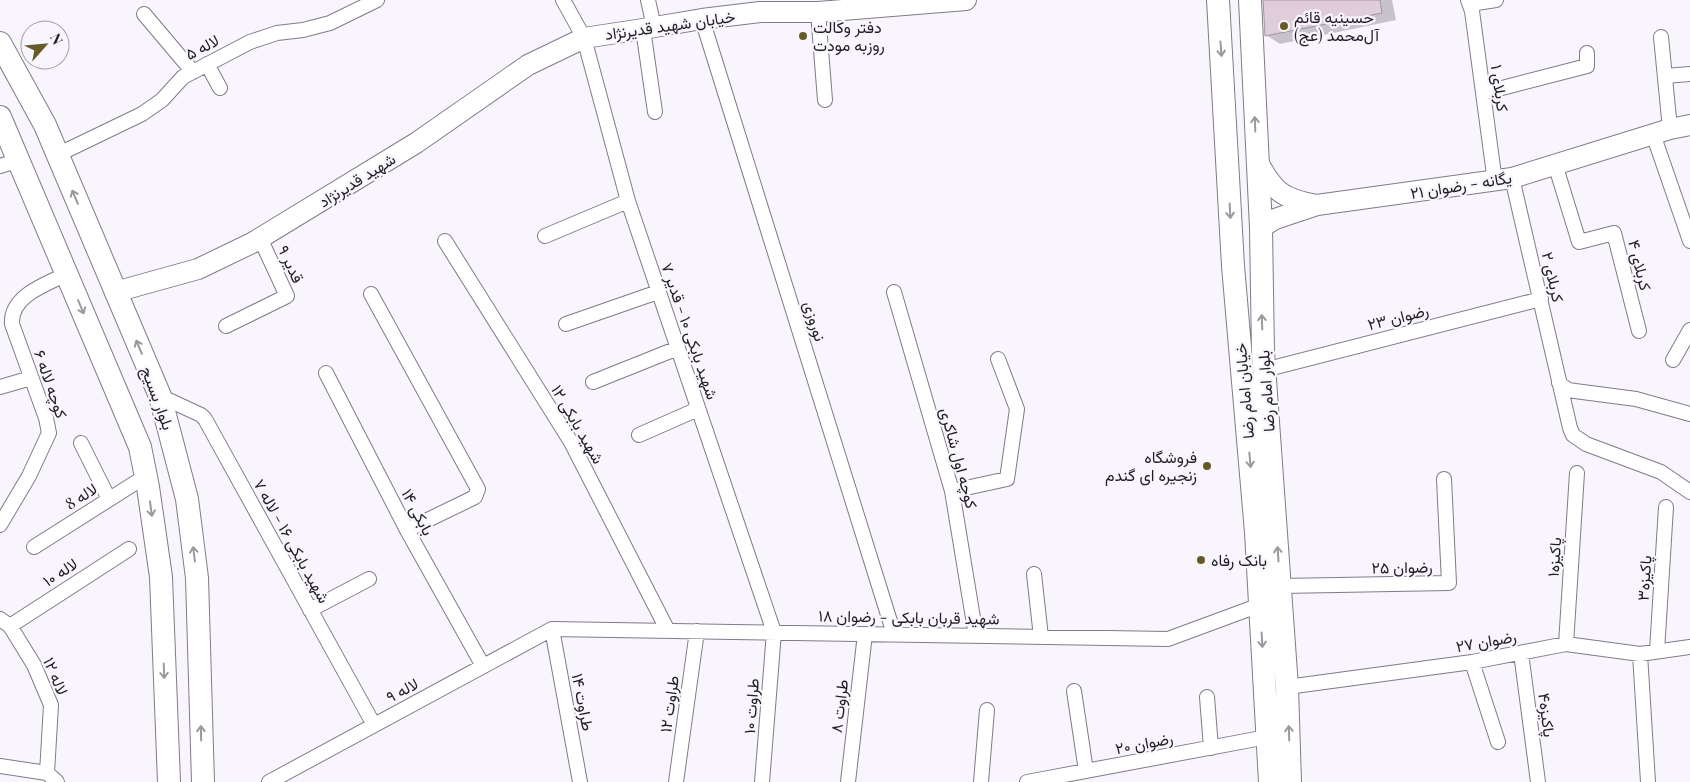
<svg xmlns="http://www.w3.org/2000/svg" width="1690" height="782" font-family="'Playfair Display',Vazirmatn,serif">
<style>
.shadow{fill:#0003}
.building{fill:#dfcdda;stroke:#a594a0}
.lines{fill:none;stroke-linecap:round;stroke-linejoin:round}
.street-casing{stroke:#817a8a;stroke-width:16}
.secondary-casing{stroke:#817a8a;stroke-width:22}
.primary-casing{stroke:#817a8a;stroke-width:24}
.street{stroke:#fff;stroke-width:14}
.secondary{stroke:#fff;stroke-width:20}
.primary{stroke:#fff;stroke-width:22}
.oneway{stroke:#9b999c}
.poi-dot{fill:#665b27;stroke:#f8f5fd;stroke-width:2}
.labels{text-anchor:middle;stroke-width:4.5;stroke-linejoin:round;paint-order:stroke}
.poi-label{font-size:16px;fill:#201d23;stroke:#f8f5fd;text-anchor:start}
.street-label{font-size:16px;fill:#201d23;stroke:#f8f5fd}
</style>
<rect width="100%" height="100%" fill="#f8f5fd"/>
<path class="shadow" d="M1264,0H1392L1396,20L1280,44L1266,35Z"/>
<path class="building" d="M1263,0H1380L1382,13L1265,36Z"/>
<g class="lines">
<defs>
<path id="street" d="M563,0L584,38L628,201L774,632L762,782
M648,0L654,27
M1468,0L1472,11L1495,182
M1470,4L1496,0
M818,12L825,100
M144,14L193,72
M702,19L894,634
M643,29L655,112
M1661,37L1670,129
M207,64L220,88
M1665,76L1690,74
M1483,93L1587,66V53
M1653,134L1690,241
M57,155L142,114L162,100L183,77L250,42L277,33L303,30L330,23L377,0
M1555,164L1579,242L1614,233L1639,331
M0,166L19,160
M1512,178C1532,261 1550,345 1570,428L1573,435L1586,444L1661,472L1690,492
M545,236L628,201
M445,241L571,442L668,631
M894,292L952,491L976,636
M371,294L478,489L475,497L407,530
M566,324L658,292
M226,326L287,296L260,238
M1673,360L1690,330
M1264,370L1541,299
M326,373L407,530L483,666
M593,382L678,348
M1559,383L1568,390L1575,391L1636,399L1690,414
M0,387L31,378
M160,396L201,415L205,419L374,725
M639,435L698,409
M81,443L109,499
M952,491L1007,479L1017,409L998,359
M0,525L29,476L49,433L46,418L12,324C10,296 46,284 67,274
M34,547L146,476
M1034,574L1041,637
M1281,586L1449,583L1444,479
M310,610L369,579
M0,619L10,626L34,665L51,705L47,773L57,782
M10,626L129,549
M552,629L580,782
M1566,644L1577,473
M1657,651L1666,507
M1521,653L1538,782
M1640,654L1648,782
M1472,662L1498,742
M1287,687L1472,662L1566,644L1640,654L1690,647
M1074,691L1086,771
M1207,697L1211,748
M0,766L47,773
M269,782L552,629L1168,639L1260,605
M676,782L697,631
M848,782L865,634
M981,782L987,710
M1027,782L1267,737"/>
<path id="secondary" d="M1257,160C1273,191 1282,199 1317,205
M1261,228L1275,219L1317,205L1512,178L1670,129L1690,125
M115,292L198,269L252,243L416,143L528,65L584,38L643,29L702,19L760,12H818L966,0"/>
<path id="primary" d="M1218,0L1233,266L1256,532L1270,782
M1250,0L1261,228L1263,352L1287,687L1290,782
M0,43L45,125L160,396L187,499L197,578L203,782
M0,117L140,447L148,487L161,577L169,782"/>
</defs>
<use href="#street" class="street-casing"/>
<use href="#secondary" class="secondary-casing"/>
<use href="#primary" class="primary-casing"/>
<use href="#street" class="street"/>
<use href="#secondary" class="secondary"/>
<use href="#primary" class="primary"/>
</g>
<defs><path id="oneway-shaft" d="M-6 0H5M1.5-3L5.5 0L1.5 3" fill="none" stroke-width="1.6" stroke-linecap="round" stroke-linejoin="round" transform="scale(1.25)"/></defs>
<g class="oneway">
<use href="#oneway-shaft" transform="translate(1221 49) rotate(86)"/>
<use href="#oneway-shaft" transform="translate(1255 124) rotate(-92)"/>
<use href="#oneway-shaft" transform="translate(75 197) rotate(-113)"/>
<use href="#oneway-shaft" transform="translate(1230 211) rotate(87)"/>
<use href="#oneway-shaft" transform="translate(81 307) rotate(67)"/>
<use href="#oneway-shaft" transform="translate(1262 322) rotate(-92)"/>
<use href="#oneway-shaft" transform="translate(139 347) rotate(-113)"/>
<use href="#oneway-shaft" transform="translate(1250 460) rotate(85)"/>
<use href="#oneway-shaft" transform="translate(151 509) rotate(82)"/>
<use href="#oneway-shaft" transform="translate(194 554) rotate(-97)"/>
<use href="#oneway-shaft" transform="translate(1278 554) rotate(-94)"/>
<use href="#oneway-shaft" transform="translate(1262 640) rotate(87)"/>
<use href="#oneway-shaft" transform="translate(164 671) rotate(88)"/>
<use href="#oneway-shaft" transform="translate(201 733) rotate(-91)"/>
<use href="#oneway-shaft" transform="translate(1289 733) rotate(-92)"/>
</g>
<g class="poi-dot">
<circle cx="1284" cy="26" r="5"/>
<circle cx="803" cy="36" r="5"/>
<circle cx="1207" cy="466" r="5"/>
<circle cx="1201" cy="560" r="5"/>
</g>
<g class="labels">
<g class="poi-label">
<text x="1294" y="23">حسینیه قائم<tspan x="1294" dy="18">آل‌محمد (عج)</tspan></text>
<text x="813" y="33">دفتر وکالت<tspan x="813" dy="18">روزبه مودت</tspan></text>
<text x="1197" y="463" text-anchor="end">فروشگاه<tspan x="1197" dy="18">زنجیره ای گندم</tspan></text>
<text x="1211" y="566">بانک رفاه</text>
</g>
<g class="street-label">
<text transform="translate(670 25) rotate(-8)" y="6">خيابان شهيد قديرنژاد</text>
<text transform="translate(202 47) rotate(-28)" y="6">لاله ۵</text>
<text transform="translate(1500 88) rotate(82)" y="6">کربلای ۱</text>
<text transform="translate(357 180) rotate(-32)" y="6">شهید قدیرنژاد</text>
<text transform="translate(1461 185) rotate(-9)" y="6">یگانه - رضوان ۲۱</text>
<text transform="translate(291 264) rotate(65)" y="6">قدیر ۹</text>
<text transform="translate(1640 265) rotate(76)" y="6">کربلای ۴</text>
<text transform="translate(1553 277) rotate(77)" y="6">کربلای ۲</text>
<text transform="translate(1398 317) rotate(-14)" y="6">رضوان ۲۳</text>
<text transform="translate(815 321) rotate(73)" y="6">نوروزی</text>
<text transform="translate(690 331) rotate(71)" y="6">شهید بابکی ۱۰ - قدیر ۷</text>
<text transform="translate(51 384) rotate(71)" y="6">کوچه لاله ۶</text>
<text transform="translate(1244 391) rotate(-95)" y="6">خیابان امام رضا</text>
<text transform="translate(1266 391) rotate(-94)" y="6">بلوار امام رضا</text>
<text transform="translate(158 398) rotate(70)" y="6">بلوار بسیج</text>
<text transform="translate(578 424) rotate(60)" y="6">شهید بابکی ۱۲</text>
<text transform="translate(959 458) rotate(75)" y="6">کوچه اول شاکری</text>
<text transform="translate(81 496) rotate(-32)" y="6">لاله 8</text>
<text transform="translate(418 512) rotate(62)" y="6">بابکی ۱۴</text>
<text transform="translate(292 541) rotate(61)" y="6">شهید بابکی ۱۶ - لاله ۷</text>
<text transform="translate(1554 557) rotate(-86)" y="6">پاکیزه۱</text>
<text transform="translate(1402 567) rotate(-1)" y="6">رضوان ۲۵</text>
<text transform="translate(60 572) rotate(-33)" y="6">لاله ۱۰</text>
<text transform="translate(1644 578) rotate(-86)" y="6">پاکیزه۳</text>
<text transform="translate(909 617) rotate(1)" y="6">شهید قربان بابکی - رضوان ۱۸</text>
<text transform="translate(1486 641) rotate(-10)" y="6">رضوان ۲۷</text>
<text transform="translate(56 676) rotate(67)" y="6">لاله ۱۲</text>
<text transform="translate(402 690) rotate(-28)" y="6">لاله ۹</text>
<text transform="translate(583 702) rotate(79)" y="6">طراوت ۱۴</text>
<text transform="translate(669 704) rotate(-82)" y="6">طراوت ۱۲</text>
<text transform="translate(751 706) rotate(-86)" y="6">طراوت ۱۰</text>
<text transform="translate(839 706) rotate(-83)" y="6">طراوت ۸</text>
<text transform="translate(1547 715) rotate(83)" y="6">پاکیزه۴</text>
<text transform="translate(1144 743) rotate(-11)" y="6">رضوان ۲۰</text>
</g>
</g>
<g transform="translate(45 45) rotate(63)"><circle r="24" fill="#f8f5fd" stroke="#a29fa6"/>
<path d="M0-4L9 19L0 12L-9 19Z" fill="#665b27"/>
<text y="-8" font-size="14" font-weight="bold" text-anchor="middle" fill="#201d23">N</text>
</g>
</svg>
